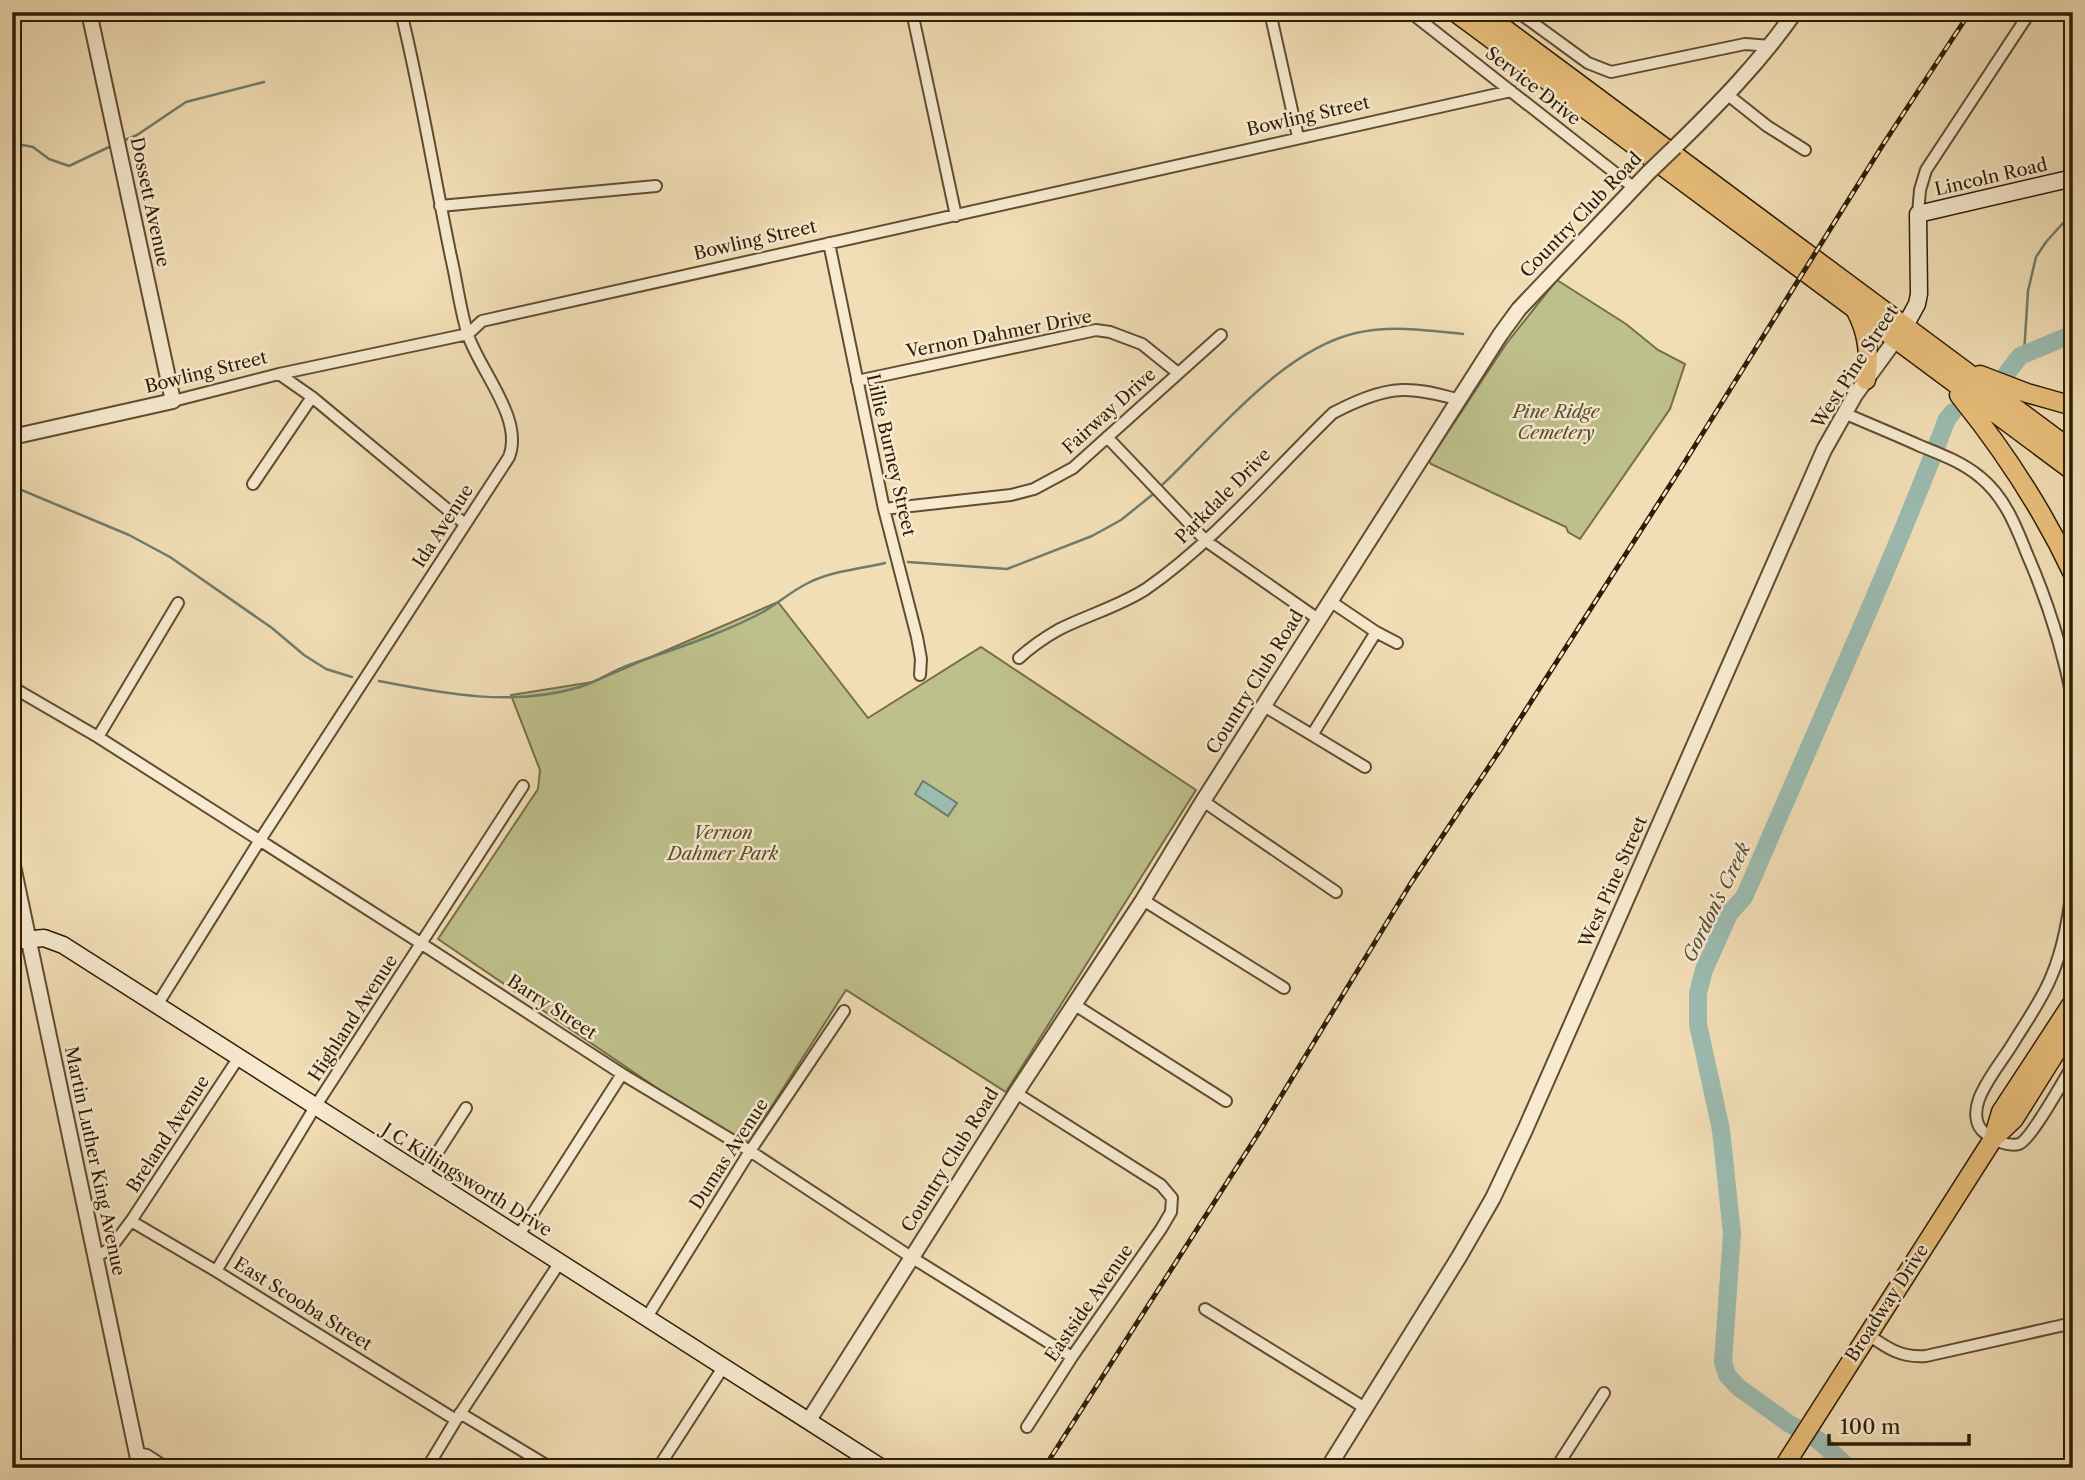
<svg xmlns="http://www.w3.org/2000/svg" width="2085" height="1480" font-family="'Libre Caslon Text',serif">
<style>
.green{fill:#bec08b;stroke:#766e48;stroke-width:2}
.water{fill:#9bbcb1;stroke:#6f7c6c;stroke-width:2}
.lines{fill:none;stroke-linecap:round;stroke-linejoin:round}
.stream{stroke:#6f7c6c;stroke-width:2.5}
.river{stroke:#9bbcb1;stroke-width:18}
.minor-casing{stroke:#5f4d31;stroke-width:14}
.tertiary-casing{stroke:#5f4d31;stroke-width:18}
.secondary-casing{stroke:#2e1d05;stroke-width:19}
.primary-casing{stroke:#2e1d05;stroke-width:21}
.minor{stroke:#f7ead0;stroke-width:10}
.tertiary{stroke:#f7ead0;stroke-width:14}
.secondary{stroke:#f7ead0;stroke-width:16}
.primary{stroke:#e9bf7b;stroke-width:18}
.rail-casing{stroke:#2e1d05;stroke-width:5}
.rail{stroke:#f7ead0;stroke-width:2.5;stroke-dasharray:8;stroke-linecap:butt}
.tertiary-bridge-casing{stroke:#5f4d31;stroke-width:18;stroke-linecap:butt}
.tertiary-bridge{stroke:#f7ead0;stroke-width:14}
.labels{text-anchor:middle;stroke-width:5;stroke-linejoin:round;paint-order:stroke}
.street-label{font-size:18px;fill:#2e1d05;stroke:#f7ead0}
.park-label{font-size:18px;font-style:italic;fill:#594e2d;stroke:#f7ead0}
.water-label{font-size:19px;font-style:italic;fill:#4f4d39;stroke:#f7ead0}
</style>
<rect width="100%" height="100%" fill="#f2deb6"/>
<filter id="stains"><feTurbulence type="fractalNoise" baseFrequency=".00286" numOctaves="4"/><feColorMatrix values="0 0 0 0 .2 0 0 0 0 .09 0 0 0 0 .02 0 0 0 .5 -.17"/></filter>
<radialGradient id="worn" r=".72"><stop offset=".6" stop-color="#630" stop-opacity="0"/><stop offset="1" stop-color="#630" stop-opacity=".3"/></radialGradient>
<path class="green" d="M1557,280L1626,324L1658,350L1685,364L1670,409L1580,539L1568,532L1566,527L1431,464L1429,461L1506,344Z
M778,602L868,718L981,647L1196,790L1006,1092L846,990L745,1148L438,939L538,789L540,770L511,695L593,682Z"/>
<path class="water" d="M923,781L957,803L948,816L915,794Z"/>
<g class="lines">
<path class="stream" d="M125,140L137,135L186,102L264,82
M12,143L33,147L49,159L69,166L109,147
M2024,354L2028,291L2036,257L2046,242L2064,222L2070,212L2073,211
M1163,484C1217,433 1282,350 1356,333C1391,325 1428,330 1463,334
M12,486L129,535L170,557L272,628L304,655L326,669L352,677
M908,562L1007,569L1092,536L1121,520L1152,495
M379,681C445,694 513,707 580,687C597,682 612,671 629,665C674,649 720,635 763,612C778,603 792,591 808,583C832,571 859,569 885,563"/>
<path class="river" d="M2007,373L2020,356L2073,334
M1849,1468L1818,1440L1788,1423L1738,1387L1727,1375L1723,1362L1732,1233L1721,1130L1698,1024V993L1704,970L1729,914L1744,897L1753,877C1818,724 1888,574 1947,419L1953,412"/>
<defs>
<path id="minor" d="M912,12L956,216
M1270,12L1298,137
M1410,12L1633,187
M1518,12L1588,63L1611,72L1745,44L1771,46
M1728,95L1767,126L1805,150
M440,206L656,186
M1918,214L1920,190L1926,170L2030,12
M829,243L884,509L917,637L921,659L920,675
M279,374L312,397L465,524
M857,381L1096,330L1110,332L1142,344L1178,373
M173,401L279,374L468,334L482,321L1511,91
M1844,413C1869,424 1894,434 1918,445C1940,454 1962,462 1980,477C2004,496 2016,526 2027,554C2048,602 2063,650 2073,702
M1107,437L1206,541L1318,619
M253,484L312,397
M884,509L1011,495L1034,489L1073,468L1221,335
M1330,601L1376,632L1397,643
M1019,658C1031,647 1044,638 1058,630C1087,615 1118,607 1146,589C1216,540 1272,472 1333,413C1354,402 1378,391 1402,390C1420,389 1440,395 1457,399
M12,687L98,737L422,944L622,1074L750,1151L911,1257L1072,1357
M1264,706L1365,767
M1312,735L1376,632
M98,737L178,603
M1203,801L1336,892
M2073,877C2070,910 2065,944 2052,975C2043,998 2028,1019 2015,1040C2004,1059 1987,1078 1979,1099C1975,1110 1974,1125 1985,1133C1993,1140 2008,1147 2019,1144C2031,1140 2064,1079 2073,1065
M1143,900L1284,988
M157,1005L260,840L509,457C524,419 480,371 468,335C460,310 457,282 451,257C434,175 421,93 401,12
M1075,1005L1226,1101
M1016,1093L1161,1185L1172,1198L1171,1212L1161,1229L1072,1357L1027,1427
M423,1175L466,1108
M131,1221L216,1271L456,1420
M519,1235L622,1074
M95,1257L110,1249L131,1221L239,1057
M216,1271L315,1107L523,786
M1205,1309L1365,1408
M647,1317L750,1151L844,1011
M1867,1334C1887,1348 1901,1358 1926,1356L2073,1323
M460,1413L551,1468
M137,1453L147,1455L167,1468
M427,1468L456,1420L560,1262
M658,1468L724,1366
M1556,1468L1604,1393"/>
<path id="tertiary" d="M1675,147C1719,104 1760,62 1795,12
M12,437L173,401L89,12
M12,861L140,1468
M809,1420L1016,1093L1143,900L1203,801L1500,335L1519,309L1649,172
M1328,1468L1459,1257L1493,1198L1525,1130L1824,450L1855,395L1901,332"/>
<path id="secondary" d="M1905,326L1917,304L1919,294L1918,214L2073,178
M12,941L44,938L63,945L882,1468"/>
<path id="primary" d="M1455,12L2073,471
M1482,12L2073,451
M1856,311C1868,334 1870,355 1866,380
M1980,375L2027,393L2073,406
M1959,395C2005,452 2042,508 2073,574
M1993,1139L2001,1112L2073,1002
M1783,1468L1993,1139L2014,1119L2073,1025"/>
</defs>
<use href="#minor" class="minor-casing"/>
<use href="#tertiary" class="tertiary-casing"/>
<use href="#secondary" class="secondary-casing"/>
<use href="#primary" class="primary-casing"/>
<use href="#minor" class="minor"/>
<use href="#tertiary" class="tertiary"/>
<use href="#secondary" class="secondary"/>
<use href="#primary" class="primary"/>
<defs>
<path id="rail" d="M1044,1468L1258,1134L1411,883L1500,750L1681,468L1884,143L1970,12"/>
</defs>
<use href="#rail" class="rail-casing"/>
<use href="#rail" class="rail"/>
<defs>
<path id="tertiary-bridge" d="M1649,172L1675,147"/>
</defs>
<use href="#tertiary-bridge" class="tertiary-bridge-casing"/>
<use href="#tertiary-bridge" class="tertiary-bridge"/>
</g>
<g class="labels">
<g class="street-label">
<text transform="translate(1533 86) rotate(38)" y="6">Service Drive</text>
<text transform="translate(1308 116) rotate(-13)" y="6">Bowling Street</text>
<text transform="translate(1991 177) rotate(-13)" y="6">Lincoln Road</text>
<text transform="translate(150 202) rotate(78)" y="6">Dossett Avenue</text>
<text transform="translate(1581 215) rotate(-46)" y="6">Country Club Road</text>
<text transform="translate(755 240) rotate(-13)" y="6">Bowling Street</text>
<text transform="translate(999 334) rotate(-11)" y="6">Vernon Dahmer Drive</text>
<text transform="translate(1855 367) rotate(-57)" y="6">West Pine Street</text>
<text transform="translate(206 372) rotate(-14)" y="6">Bowling Street</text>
<text transform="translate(1109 411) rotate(-42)" y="6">Fairway Drive</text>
<text transform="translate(891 455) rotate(77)" y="6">Lillie Burney Street</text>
<text transform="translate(1223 496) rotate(-45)" y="6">Parkdale Drive</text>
<text transform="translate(443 526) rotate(-57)" y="6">Ida Avenue</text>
<text transform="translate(1255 682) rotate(-58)" y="6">Country Club Road</text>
<text transform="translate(1613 882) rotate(-66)" y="6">West Pine Street</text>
<text transform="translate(552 1007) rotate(33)" y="6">Barry Street</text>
<text transform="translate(353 1018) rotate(-57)" y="6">Highland Avenue</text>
<text transform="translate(168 1134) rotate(-57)" y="6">Breland Avenue</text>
<text transform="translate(729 1154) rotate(-57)" y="6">Dumas Avenue</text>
<text transform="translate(950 1160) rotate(-58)" y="6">Country Club Road</text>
<text transform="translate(95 1161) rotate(78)" y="6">Martin Luther King Avenue</text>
<text transform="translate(467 1180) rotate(32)" y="6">J C Killingsworth Drive</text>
<text transform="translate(1089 1303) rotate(-55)" y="6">Eastside Avenue</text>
<text transform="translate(1887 1303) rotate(-57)" y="6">Broadway Drive</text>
<text transform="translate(303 1304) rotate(32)" y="6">East Scooba Street</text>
</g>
<g class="park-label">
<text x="1556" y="418">Pine Ridge<tspan x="1556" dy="21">Cemetery</tspan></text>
<text x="723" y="839">Vernon<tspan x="723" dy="21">Dahmer Park</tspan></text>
</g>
<g class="water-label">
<text transform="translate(1716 902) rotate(-64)" y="7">Gordon's Creek</text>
</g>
</g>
<rect width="2085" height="1480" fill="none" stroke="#f2deb6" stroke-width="42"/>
<rect x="14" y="14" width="2057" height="1452" fill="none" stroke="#2e1d05" stroke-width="3.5"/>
<rect x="21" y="21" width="2043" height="1438" fill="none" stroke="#2e1d05" stroke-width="2"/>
<path d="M1829 1434v10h140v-10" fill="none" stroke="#2e1d05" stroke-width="3.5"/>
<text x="1840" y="1434" font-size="21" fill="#2e1d05" stroke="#f7ead0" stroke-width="5" paint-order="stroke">100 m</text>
<rect width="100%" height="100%" filter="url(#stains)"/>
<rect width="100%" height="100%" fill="url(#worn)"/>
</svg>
